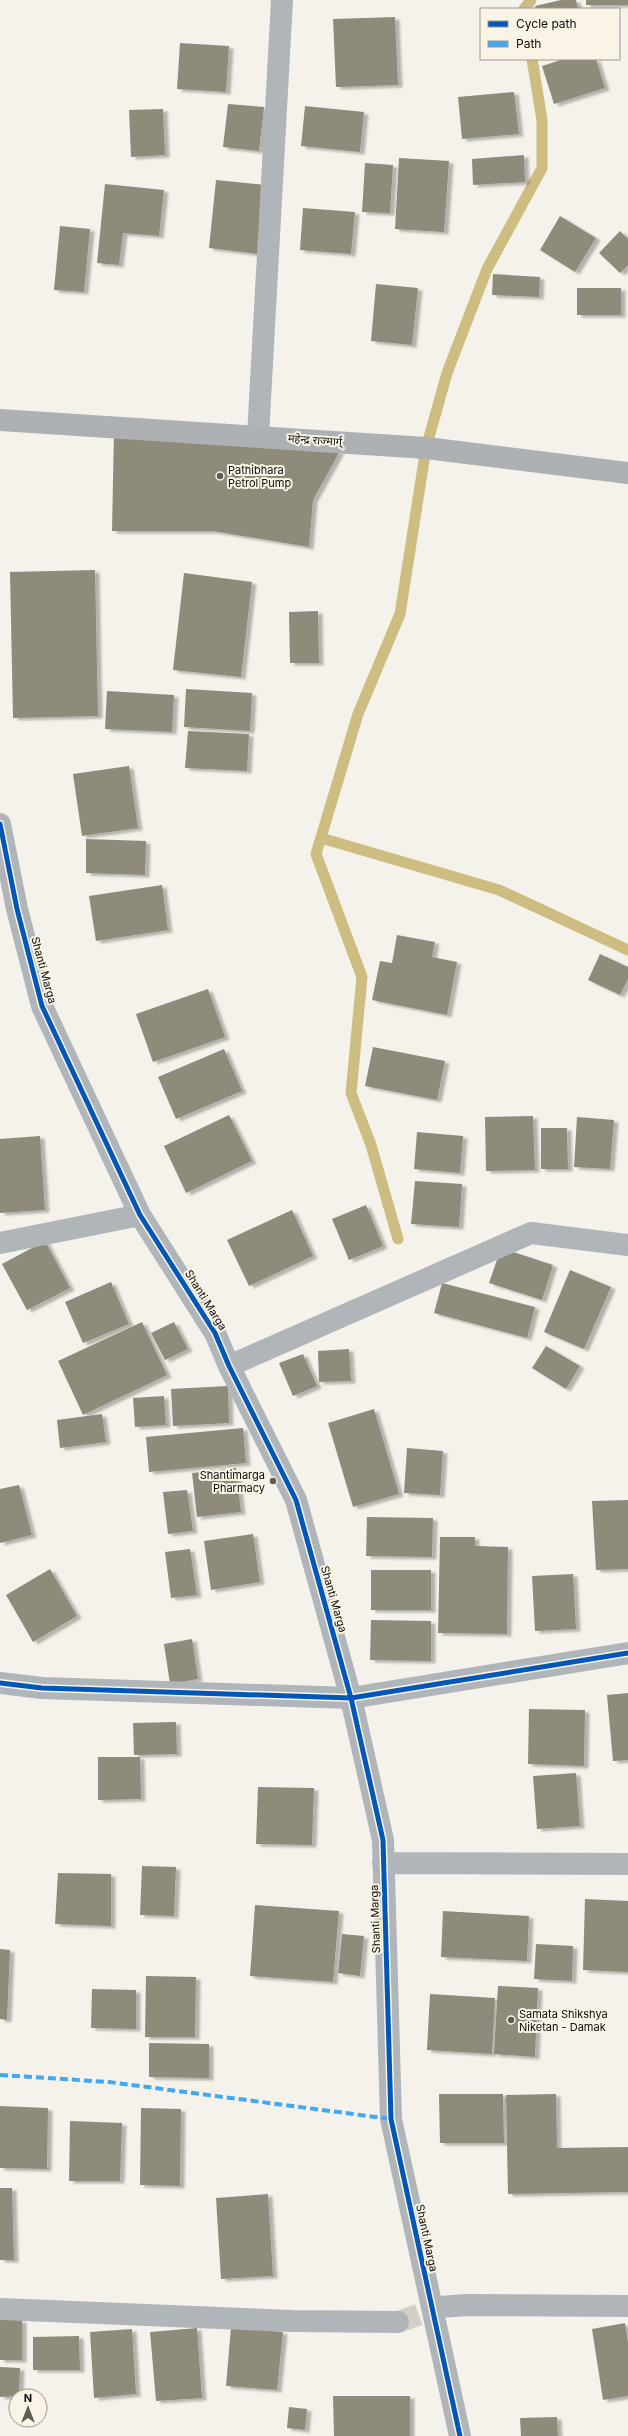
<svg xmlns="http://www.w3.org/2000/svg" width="628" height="2436" font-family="Inter,'Noto Sans Devanagari',sans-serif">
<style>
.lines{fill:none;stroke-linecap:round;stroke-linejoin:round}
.stream{stroke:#cebd80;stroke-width:11}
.building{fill:#8f8b7a;filter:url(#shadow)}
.street-tunnel{stroke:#d2d0c8;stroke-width:22;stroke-dasharray:22 11;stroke-linecap:butt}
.street{stroke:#b0b5ba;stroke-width:22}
.highway{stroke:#adb1b4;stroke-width:22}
.quiet{stroke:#3fa9f5;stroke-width:4;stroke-dasharray:8 4;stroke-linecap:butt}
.cycleway-casing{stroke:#f9f4e5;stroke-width:8}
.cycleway{stroke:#0057b8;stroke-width:5}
.poi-dot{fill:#5e5c57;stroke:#f9f4e5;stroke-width:1.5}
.labels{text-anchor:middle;stroke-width:4;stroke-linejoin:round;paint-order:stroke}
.street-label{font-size:11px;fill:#0e0c08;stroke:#f9f4e5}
.poi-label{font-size:11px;fill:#0e0c08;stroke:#f9f4e5;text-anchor:start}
</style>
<defs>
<filter id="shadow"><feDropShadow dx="4.5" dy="2.5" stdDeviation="1" flood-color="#0004"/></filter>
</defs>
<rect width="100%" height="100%" fill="#f4f2ea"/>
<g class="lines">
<path class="stream" d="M524,9L531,0
M321,838L499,890L628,950
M398,1239L371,1145L351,1093L362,977L316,854L358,714L400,614L426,448L447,373L487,269L542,168V120L532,59"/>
</g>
<path class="building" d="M561,0H576L578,9H536L535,6Z
M586,0H628V5H586Z
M395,17L398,85L336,87L333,19Z
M180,43L229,46L226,92L177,89Z
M564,59H596L605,88L554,104L542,66Z
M514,92L519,134L462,139L458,97Z
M228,104L264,107L259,151L223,147Z
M305,106L364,112L360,152L301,146Z
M163,109L165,155L131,157L129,110Z
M524,155L525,182L473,185L472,159Z
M399,158L449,161L444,232L395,229Z
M365,163L393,165L390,213L362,212Z
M216,180L266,185L258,254L209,248Z
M105,184L164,190L159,236L123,233L119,265L97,263Z
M303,208L355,212L351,254L300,250Z
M560,216L596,238L575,272L540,250Z
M60,226L90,229L84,292L54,290Z
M620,231L628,239V265L620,273L599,253Z
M493,274L540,277L539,297L492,295Z
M376,284L418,288L412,345L371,341Z
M577,288H621V315H577Z
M114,431L340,451L313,500L309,547L213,531H112Z
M95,570L98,716L13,718L10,572Z
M184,573L252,582L241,677L173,670Z
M318,611L319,663H290L289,612Z
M186,689L252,693L250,731L184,727Z
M107,691L174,695L172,732L105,729Z
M188,731L249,734L247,771L185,768Z
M129,766L138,828L82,836L73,774Z
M86,839L146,841L145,875L86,873Z
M162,885L168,930L96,941L89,896Z
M397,935L435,942L432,957L457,962L447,1015L372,1000L380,961L392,963Z
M600,954L628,967V979L620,995L588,980Z
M208,989L225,1037L153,1062L136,1014Z
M373,1047L445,1061L437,1100L365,1086Z
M224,1049L242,1091L176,1119L158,1077Z
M229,1115L252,1161L186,1193L164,1146Z
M533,1116L535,1170L486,1171L485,1117Z
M577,1117L614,1120L610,1169L574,1167Z
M541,1128H567L568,1169H541Z
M417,1132L463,1136L460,1173L414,1169Z
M40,1136L45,1210L0,1213V1139Z
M415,1181L462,1184L459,1227L411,1224Z
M366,1205L383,1246L349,1260L332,1219Z
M292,1210L313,1256L249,1286L227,1240Z
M45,1241L70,1288L27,1310L2,1264Z
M501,1248L553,1265L542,1300L489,1283Z
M570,1270L611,1287L584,1349L544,1332Z
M111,1282L129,1324L83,1343L65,1302Z
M442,1283L535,1307L527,1338L434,1313Z
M142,1322L167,1375L83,1415L58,1361Z
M174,1322L188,1349L165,1360L151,1333Z
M546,1346L580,1366L566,1389L532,1368Z
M349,1349L351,1381L319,1382L318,1351Z
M303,1354L317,1386L293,1396L279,1363Z
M228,1386L229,1423L173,1426L171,1389Z
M164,1396L166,1425L135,1427L133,1398Z
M374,1409L399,1494L353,1507L328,1423Z
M102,1414L106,1442L60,1448L57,1420Z
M243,1428L246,1463L149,1472L146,1437Z
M407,1448L443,1451L440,1495L404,1493Z
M236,1468L241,1512L197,1517L192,1473Z
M19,1485L32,1535L0,1543V1489Z
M187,1490L193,1531L168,1534L163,1492Z
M628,1500V1569L596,1570L592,1501Z
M367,1517L433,1518L432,1557L366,1556Z
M253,1534L260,1582L211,1590L204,1541Z
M440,1537H475V1546L508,1547L507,1634L438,1633Z
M190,1549L197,1595L171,1598L165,1552Z
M50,1569L77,1616L33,1642L6,1595Z
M371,1570H431V1610H371Z
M573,1574L576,1629L535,1631L532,1576Z
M371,1620L431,1621V1661L370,1660Z
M192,1639L198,1679L170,1684L164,1644Z
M628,1693V1760L613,1761L607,1695Z
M529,1709L585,1710L584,1766L528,1764Z
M176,1722L177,1754L134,1755L133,1723Z
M98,1757H140L141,1799L98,1800Z
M576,1773L580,1826L537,1829L533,1776Z
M258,1787L314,1788L312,1845L256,1844Z
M142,1866L176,1867L174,1916L140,1915Z
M58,1873L111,1874V1926L55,1924Z
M585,1899L628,1901V1972L583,1970Z
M255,1905L339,1911L333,1982L250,1976Z
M443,1911L529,1916L527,1961L441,1957Z
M342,1934L364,1936L360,1976L338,1973Z
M536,1944L573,1946L572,1981L534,1979Z
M0,1949L10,1950L7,2020L0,2019Z
M146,1976L196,1977L195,2037H145Z
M498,1986L538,1988L535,2057L494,2054Z
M92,1989L136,1990V2029L91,2028Z
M430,1994L495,1998L492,2054L427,2050Z
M149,2043L209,2044V2078L149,2077Z
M439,2094H503L504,2143H440Z
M556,2094L557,2148L628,2147V2192L508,2194L506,2095Z
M0,2106L48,2108L47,2169L0,2168Z
M141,2108L181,2109L180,2186L140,2185Z
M70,2121L122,2123L120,2181H69Z
M0,2188H12L14,2260H0Z
M268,2194L273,2276L221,2279L216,2198Z
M0,2320H22V2360H0Z
M625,2323L628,2343V2396L603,2400L592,2329Z
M231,2327L283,2332L277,2390L226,2386Z
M197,2328L202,2398L156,2401L150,2332Z
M132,2329L136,2394L94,2398L90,2332Z
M79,2336L80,2370H33V2337Z
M0,2367L20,2368L19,2396L0,2397Z
M333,2396H410V2436H334Z
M289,2407L307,2409L305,2430L287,2428Z
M557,2417L558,2436H521L520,2418Z"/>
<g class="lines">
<path class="street-tunnel" d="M398,2322L440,2307"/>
<path class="street" d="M258,436L282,0
M0,824L17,909L42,1006L140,1215L215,1333L229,1366L296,1500L351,1698L383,1840L391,2119L460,2436
M0,1243L140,1215
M229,1366L531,1233L628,1245
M0,1683L42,1688L351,1698L628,1653
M383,1863L628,1864
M440,2307L467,2305L628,2306
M0,2309L292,2321L398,2322"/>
<path class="highway" d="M0,420L426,448L628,473"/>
<path class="quiet" d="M0,2075L109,2082L391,2119"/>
<defs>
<path id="cycleway" d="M0,824L17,909L42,1006L140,1215L215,1333L229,1366L296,1500L351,1698L383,1840L391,2119L460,2436
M0,1683L42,1688L351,1698L628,1653"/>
</defs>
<use href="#cycleway" class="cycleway-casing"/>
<use href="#cycleway" class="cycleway"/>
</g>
<g class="poi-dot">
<circle cx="220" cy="476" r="4"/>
<circle cx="273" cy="1481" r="4"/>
<circle cx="511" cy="2020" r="4"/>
</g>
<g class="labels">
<g class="street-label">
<text transform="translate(315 440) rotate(4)" y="4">महेन्द्र राज्मार्ग्</text>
<text transform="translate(44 970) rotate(75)" y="4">Shanti Marga</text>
<text transform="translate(206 1300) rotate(58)" y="4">Shanti Marga</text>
<text transform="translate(334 1599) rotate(74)" y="4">Shanti Marga</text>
<text transform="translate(375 1919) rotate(-92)" y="4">Shanti Marga</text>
<text transform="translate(427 2238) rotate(78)" y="4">Shanti Marga</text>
</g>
<g class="poi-label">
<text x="228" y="474">Pathibhara<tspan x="228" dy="13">Petrol Pump</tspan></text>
<text x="265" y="1479" text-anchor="end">Shantimarga<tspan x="265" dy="13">Pharmacy</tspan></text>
<text x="519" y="2018">Samata Shikshya<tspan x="519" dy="13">Niketan - Damak</tspan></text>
</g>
</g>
<rect x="480" y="8" width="140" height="52" fill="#f9f4e5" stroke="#9b978d"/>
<rect x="488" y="21" width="20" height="6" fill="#0057b8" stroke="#9b978d"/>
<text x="516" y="28" font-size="12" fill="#0e0c08">Cycle path</text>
<rect x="488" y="41" width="20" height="6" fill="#3fa9f5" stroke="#9b978d"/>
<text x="516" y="48" font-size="12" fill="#0e0c08">Path</text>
<g transform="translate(28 2408)"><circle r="19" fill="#f9f4e5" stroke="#9b978d"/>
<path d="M0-3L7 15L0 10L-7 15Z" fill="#5e5c57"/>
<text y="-6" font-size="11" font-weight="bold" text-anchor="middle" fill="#0e0c08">N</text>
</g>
</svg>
